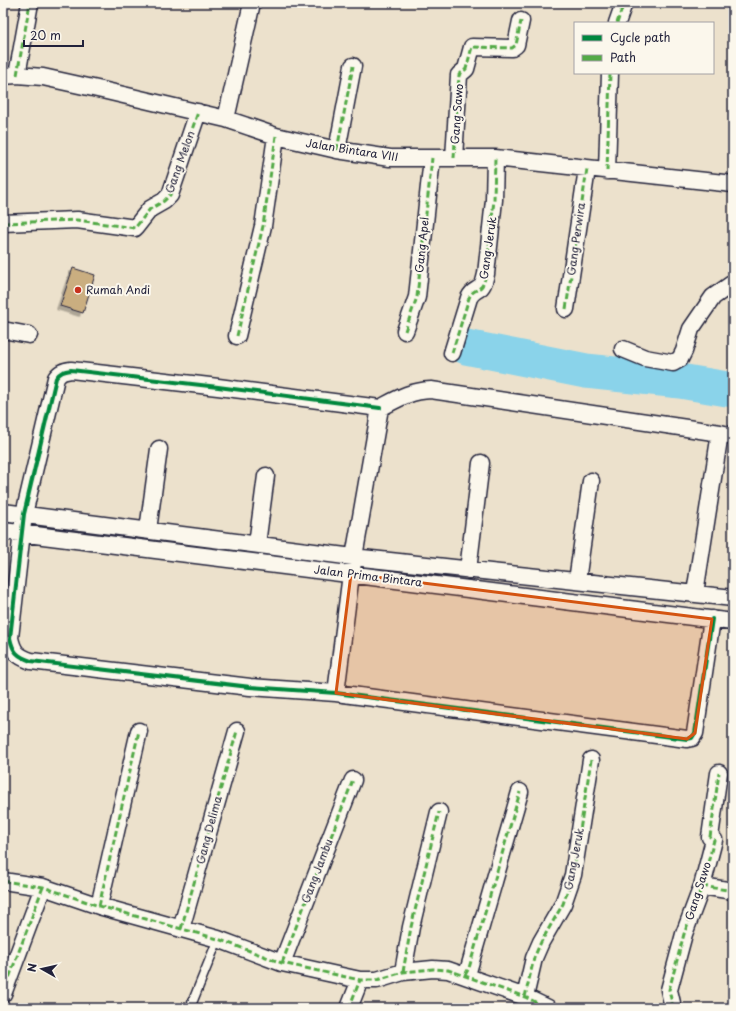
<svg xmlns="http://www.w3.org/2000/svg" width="736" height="1011" font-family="'Playpen Sans',sans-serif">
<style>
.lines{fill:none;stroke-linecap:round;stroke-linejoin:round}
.river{stroke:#8ad3ea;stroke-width:35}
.building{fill:#caae80;stroke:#22223b;filter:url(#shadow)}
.lane-casing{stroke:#22223b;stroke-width:11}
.street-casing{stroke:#22223b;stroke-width:19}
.lane{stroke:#fbf7ec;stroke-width:8}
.street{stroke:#fbf7ec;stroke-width:16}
.quiet{stroke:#53aa46;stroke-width:3;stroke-dasharray:6 3;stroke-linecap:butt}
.cycleway-casing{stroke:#fbf7ec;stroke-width:6}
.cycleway{stroke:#00873e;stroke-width:4}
.marked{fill:#d45411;fill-opacity:0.2;stroke:#d45411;stroke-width:3;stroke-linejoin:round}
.poi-dot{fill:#c8321e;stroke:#fbf7ec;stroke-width:1.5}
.labels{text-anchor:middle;stroke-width:4;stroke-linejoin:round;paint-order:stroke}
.street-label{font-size:11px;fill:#22223b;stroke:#fbf7ec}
.poi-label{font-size:11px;fill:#22223b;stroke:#fbf7ec;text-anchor:start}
</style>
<defs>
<filter id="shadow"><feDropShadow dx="-3.5" dy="3.5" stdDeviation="0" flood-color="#0004"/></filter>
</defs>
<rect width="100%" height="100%" fill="#ece1cc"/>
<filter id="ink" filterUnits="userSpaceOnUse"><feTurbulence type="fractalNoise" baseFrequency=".025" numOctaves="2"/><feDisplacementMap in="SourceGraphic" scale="8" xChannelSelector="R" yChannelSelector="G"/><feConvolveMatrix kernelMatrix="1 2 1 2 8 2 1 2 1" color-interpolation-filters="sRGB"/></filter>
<g filter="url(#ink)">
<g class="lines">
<path class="river" d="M466,347L586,371L680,381L733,390"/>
</g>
<path class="building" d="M73,268L95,275L83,313L60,306Z"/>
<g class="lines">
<defs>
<path id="lane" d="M190,1008L218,939"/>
<path id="street" d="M617,23L624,3
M17,75L30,3
M3,76L17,75L43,77L102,90L226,119L276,136L337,150L390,158H495L733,184
M226,119L252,3
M337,150L353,66
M454,158L459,75L466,69L472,47L512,48L516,45L521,21
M607,171L610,73
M3,223L77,220L135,228L150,209L164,201L170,195L198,112
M566,309L587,169
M3,330L29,335
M405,331L417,297L432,158
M237,336L263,226L276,136
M623,349L645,358L673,363L680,359L684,351L691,329L713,297L733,283
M452,353L469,298C473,290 475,292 481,287C484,284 485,278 486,274L494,200L495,158
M380,408L218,387L71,370C64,371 60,372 56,378L24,514L10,638C13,652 17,656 31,661L250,687L336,693L687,739L692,738L695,733L712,619
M3,512L353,557L733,598
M148,530L159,449
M3,531L733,622
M257,544L266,476
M468,570L481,463
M577,581L591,481
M695,593L720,433
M336,693L351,574L380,408C399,398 410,391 431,390L720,433L733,436
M3,881L43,887L99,906L218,939L282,963L360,980H377L403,972L433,969L448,970L525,997L548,1008
M702,886L733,891
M99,906L139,731
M181,929L237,731
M282,963L353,780
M403,972L411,927L439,812
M465,975L469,968L520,792
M3,994L43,887
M525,997L534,958L541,942L563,904L573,875L591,760
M349,1008L360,980
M670,1008L672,1003L669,990L684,934L702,886L714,840L710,837L719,773"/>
</defs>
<use href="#lane" class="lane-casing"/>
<use href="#street" class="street-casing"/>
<use href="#lane" class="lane"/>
<use href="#street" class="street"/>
<path class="quiet" d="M617,23L624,3
M17,75L30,3
M337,150L353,66
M454,158L459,75L466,69L472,47L512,48L516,45L521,21
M607,171L610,73
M3,223L77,220L135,228L150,209L164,201L170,195L198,112
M566,309L587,169
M405,331L417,297L432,158
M237,336L263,226L276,136
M452,353L469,298C473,290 475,292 481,287C484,284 485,278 486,274L494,200L495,158
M3,881L43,887L99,906L218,939L282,963L360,980H377L403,972L433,969L448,970L525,997L548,1008
M702,886L733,891
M99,906L139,731
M181,929L237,731
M282,963L353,780
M403,972L411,927L439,812
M465,975L469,968L520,792
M3,994L43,887
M525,997L534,958L541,942L563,904L573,875L591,760
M349,1008L360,980
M670,1008L672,1003L669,990L684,934L702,886L714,840L710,837L719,773"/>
<defs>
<path id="cycleway" d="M380,408L218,387L71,370C64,371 60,372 56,378L24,514L10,638C13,652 17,656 31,661L250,687L336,693L687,739L692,738L695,733L712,619"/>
</defs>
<use href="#cycleway" class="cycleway-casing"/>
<use href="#cycleway" class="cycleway"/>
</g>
</g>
<path class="marked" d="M351,574L712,619L695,733L687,739L336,693Z"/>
<circle class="poi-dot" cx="78" cy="290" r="4"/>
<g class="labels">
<g class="street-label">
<text transform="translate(457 114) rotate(-86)" y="4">Gang Sawo</text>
<text transform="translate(352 150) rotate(9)" y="4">Jalan Bintara VIII</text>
<text transform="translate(180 162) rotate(-70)" y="4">Gang Melon</text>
<text transform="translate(576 239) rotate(-82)" y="4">Gang Perwira</text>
<text transform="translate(422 245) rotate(-84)" y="4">Gang Apel</text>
<text transform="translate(488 248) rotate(-82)" y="4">Gang Jeruk</text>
<text transform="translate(368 576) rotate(7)" y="4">Jalan Prima Bintara</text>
<text transform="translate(209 830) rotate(-75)" y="4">Gang Delima</text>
<text transform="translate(574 859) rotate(-79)" y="4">Gang Jeruk</text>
<text transform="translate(317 871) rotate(-69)" y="4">Gang Jambu</text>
<text transform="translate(698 891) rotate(-72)" y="4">Gang Sawo</text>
</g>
<g class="poi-label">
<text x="86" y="294">Rumah Andi</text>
</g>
</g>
<rect width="736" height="1011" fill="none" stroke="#fbf7ec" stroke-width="16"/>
<rect x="8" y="8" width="720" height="995" fill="none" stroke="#22223b" stroke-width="1.5" filter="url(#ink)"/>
<rect x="574" y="22" width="140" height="52" fill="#fbf7ec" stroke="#a4a2a5"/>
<rect x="582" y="35" width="20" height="6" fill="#00873e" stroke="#a4a2a5"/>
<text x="610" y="42" font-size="12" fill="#22223b">Cycle path</text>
<rect x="582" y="55" width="20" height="6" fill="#53aa46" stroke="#a4a2a5"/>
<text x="610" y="62" font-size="12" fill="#22223b">Path</text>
<g transform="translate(42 969) rotate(278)" stroke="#fbf7ec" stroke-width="3" paint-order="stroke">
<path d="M0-3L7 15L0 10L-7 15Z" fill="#22223b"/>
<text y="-6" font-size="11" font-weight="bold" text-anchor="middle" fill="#22223b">N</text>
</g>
<path d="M24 40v6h59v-6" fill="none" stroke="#22223b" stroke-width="2"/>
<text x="30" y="40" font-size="12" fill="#22223b" stroke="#fbf7ec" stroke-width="3" paint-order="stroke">20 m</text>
</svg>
